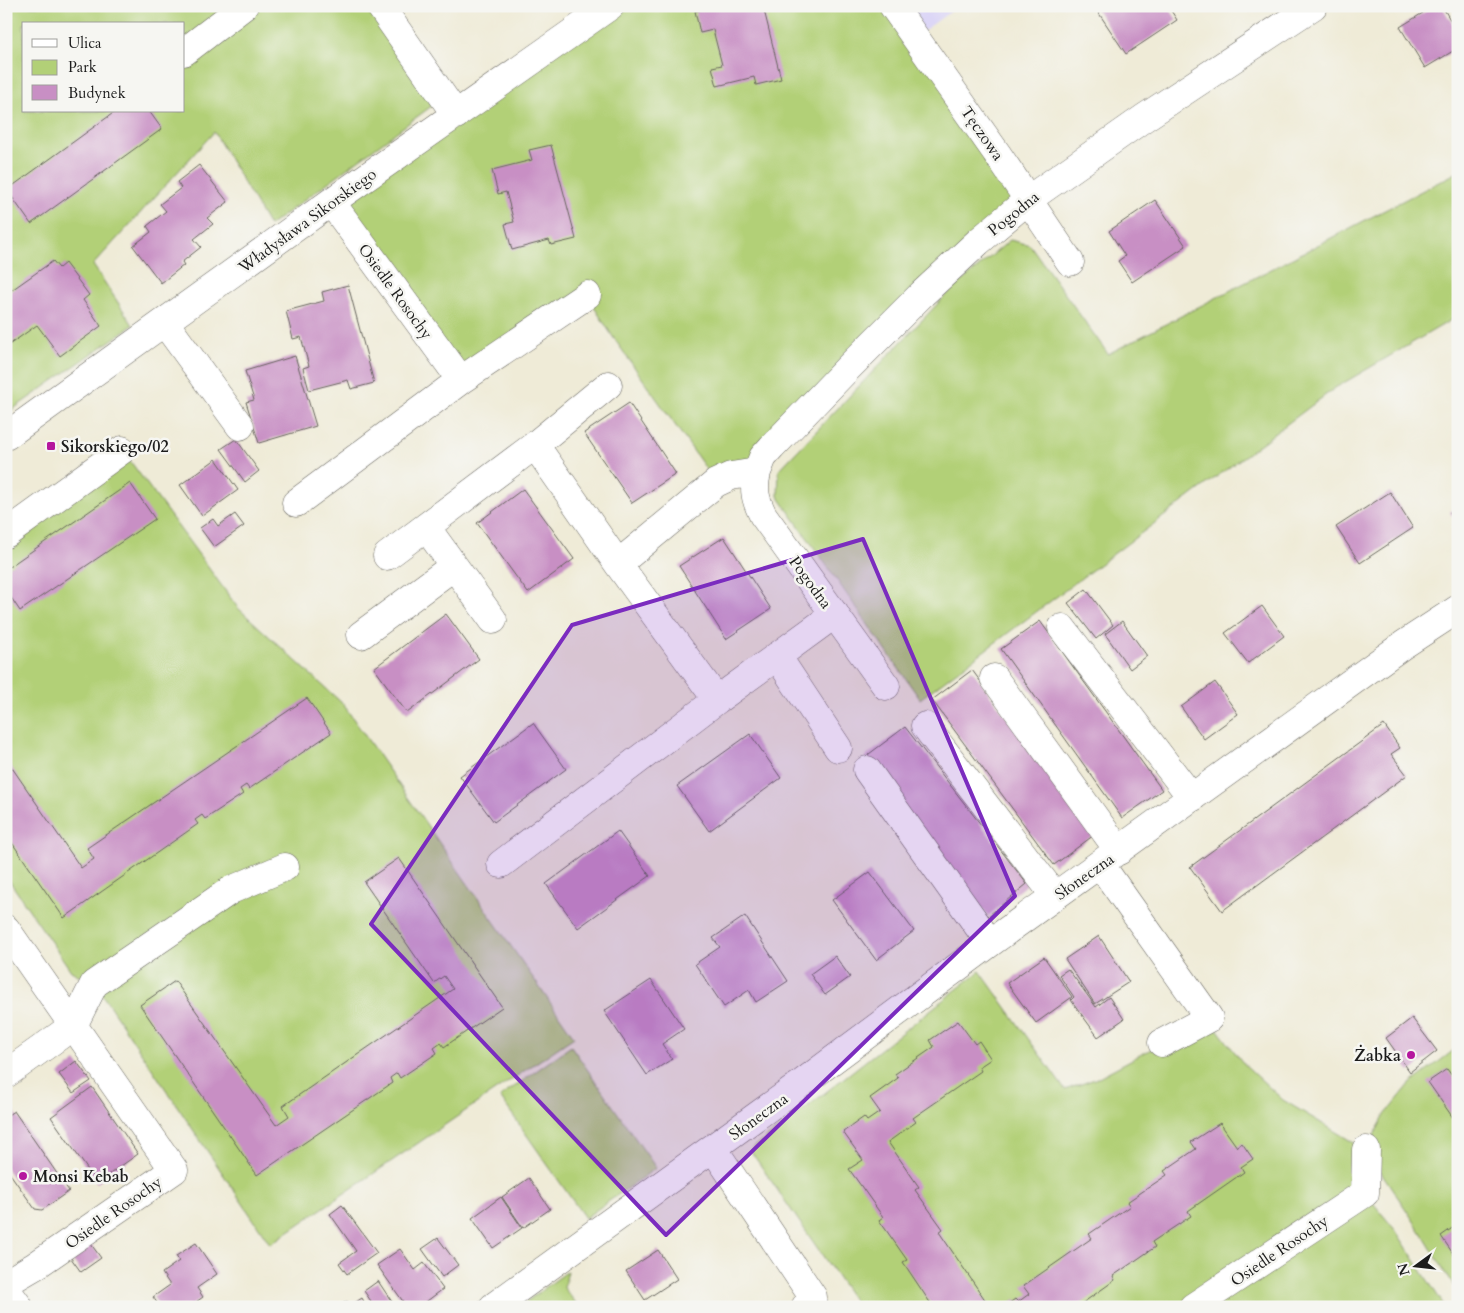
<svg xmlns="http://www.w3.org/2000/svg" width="1464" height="1313" font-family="Cardo,serif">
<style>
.built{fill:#dcd6f6}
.green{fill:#b2d077;stroke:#67764a;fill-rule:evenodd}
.building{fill:#c88fc4}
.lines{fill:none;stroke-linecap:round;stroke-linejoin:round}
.minor-casing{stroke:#66645d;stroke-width:29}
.minor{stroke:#fff;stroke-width:28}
.marked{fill:#7b2cbf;fill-opacity:0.2;stroke:#7b2cbf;stroke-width:4;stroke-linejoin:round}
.poi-dot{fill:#b5179e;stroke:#f6f6f2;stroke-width:2}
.labels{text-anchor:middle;stroke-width:5;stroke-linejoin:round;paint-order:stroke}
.street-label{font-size:16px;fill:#1c1c1c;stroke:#f6f6f2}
.poi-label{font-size:16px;font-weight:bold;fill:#1c1c1c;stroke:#f6f6f2;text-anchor:start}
</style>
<rect width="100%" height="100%" fill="#f6f6f2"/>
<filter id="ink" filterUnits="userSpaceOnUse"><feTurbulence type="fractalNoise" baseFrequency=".02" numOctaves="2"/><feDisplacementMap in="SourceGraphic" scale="10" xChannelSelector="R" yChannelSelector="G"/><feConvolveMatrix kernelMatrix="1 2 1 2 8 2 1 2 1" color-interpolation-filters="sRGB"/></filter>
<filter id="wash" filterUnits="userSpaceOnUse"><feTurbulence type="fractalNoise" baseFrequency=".0096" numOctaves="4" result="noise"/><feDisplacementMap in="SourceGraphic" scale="20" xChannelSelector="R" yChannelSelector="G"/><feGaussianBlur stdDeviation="1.12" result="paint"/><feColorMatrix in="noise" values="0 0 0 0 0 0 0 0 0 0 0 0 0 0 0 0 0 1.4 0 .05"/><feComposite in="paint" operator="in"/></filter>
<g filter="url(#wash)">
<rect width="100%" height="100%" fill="#efebd7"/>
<path class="built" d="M893,6H958L915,37Z"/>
<path class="green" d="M6,6H380L444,97L269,226L214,132L93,265L133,325L6,414ZM24,24H184V111H24Z
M610,6H893L1029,199L772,447L716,483L613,337L587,296L461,380L331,202Z
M1458,172V316L1335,388L920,699L778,496L779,470L946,295L1010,240L1030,245L1108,354Z
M122,450L238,608L343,704L574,1037L270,1244L101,993L94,984L71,971L6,876V534Z
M980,971L1065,1090L1095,1079L1209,1018L1243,1063L1283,1100L1366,1150L1385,1115L1410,1084L1458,1047V1293L1421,1232L1367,1151L1365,1193L1396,1231L1445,1307H858L750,1150L793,1118Z
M571,1046L656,1168L585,1218L500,1097Z
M568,1271L564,1288L579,1307H519Z"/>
<g id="blocks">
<path class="building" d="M715,6H763L781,79L756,85L754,77L717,86L712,67L722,65L713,30L700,33L695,11Z
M1094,6H1168L1177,20L1126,54Z
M1434,6H1442L1458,33V48L1425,68L1400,27Z
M116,111H149L162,129L31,224L7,190Z
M551,145L576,239L551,245L549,240L512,250L505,224L514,222L506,192L498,194L492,170L532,160L529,150Z
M199,165L228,202L207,218L213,224L194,239L201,247L182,262L184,265L161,283L133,246L151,232L147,226L166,211L160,204L181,188L177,182Z
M1155,200L1186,246L1132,282L1118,261L1125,256L1109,231Z
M53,261L59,268L65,263L89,295L83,300L101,326L60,356L37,325L6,347V294Z
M348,285L374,383L351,389L348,380L309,390L303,368L309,366L301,337L293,339L286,311L324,301L322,292Z
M295,356L316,426L259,443L246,402L254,400L245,371Z
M629,403L676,474L632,503L584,433Z
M236,439L259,471L245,482L221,449Z
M216,459L238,490L202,516L180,485Z
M130,483L155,519L20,611L6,590V569Z
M523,489L574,559L528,593L477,523Z
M1390,492L1413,528L1360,563L1336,527Z
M1458,507V525L1450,512Z
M235,514L244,526L214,547L200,528L213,519L218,526Z
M724,537L771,609L726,639L679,566Z
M1086,589L1113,625L1096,639L1068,603Z
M1262,606L1284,636L1248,663L1225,633Z
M446,614L479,659L407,713L374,668Z
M1040,621L1162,790L1122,818L1001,649Z
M1122,621L1147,656L1130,669L1105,634Z
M972,670L1094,835L1054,865L932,700Z
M1215,682L1238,714L1204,739L1181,707Z
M307,698L331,733L249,789L246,785L240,789L243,794L205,819L202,815L195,820L198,824L64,918L6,834V759L81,868L94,859L87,848Z
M533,723L566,769L494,822L460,776Z
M1384,725L1400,748L1391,754L1407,775L1222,911L1190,867Z
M905,727L1027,884L988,916L865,757Z
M750,734L781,778L709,831L677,786Z
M618,831L650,876L578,928L546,884Z
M399,858L502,1007L444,1047L441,1043L434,1048L437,1053L400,1078L397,1073L390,1078L392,1083L257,1175L140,1005L175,981L276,1125L289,1116L283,1106L453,989L444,976L434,983L364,882Z
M870,872L914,931L876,960L832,900Z
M745,916L788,981L756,1002L749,990L724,1007L695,964L720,947L713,938Z
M1099,936L1129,982L1095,1004L1065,959Z
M835,956L850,977L825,995L810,974Z
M1044,957L1072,997L1036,1023L1007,983Z
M1068,969L1096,1007L1109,997L1124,1019L1098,1037L1071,1000L1074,997L1059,975Z
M651,980L684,1029L662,1044L672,1059L647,1075L604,1011Z
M1412,1018L1437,1051L1410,1072L1386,1038Z
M958,1021L975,1044L979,1041L991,1059L979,1067L981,1071L913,1118L916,1122L888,1142L919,1187L915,1190L943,1229L939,1232L990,1307H933L903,1262L907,1260L879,1220L883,1217L849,1169L863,1160L843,1132L864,1117L867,1121L880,1112L870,1098L898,1078L895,1074L934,1047L930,1040Z
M76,1061L91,1081L73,1093L59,1074Z
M1447,1069L1458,1084V1125L1428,1082Z
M92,1087L138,1154L97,1183L51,1117Z
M14,1111L69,1191L42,1210L35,1209L6,1168V1116Z
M1220,1123L1237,1147L1242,1143L1253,1159L1241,1167L1244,1172L1188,1211L1191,1216L1152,1242L1155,1247L1113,1276L1115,1280L1077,1307H1004L1015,1299L1018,1302L1029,1294L1023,1286L1092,1238L1089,1234L1130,1206L1127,1202L1167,1175L1164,1171L1196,1149L1191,1142Z
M529,1178L550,1209L523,1228L502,1197Z
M501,1197L522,1228L493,1248L472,1218Z
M342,1205L377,1253L347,1274L339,1263L356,1251L330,1214Z
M1458,1224V1261L1441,1236Z
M438,1238L458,1265L442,1277L422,1249Z
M88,1240L101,1258L81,1272L68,1254Z
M196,1243L217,1274L197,1288L203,1297L189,1307H160L153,1297L170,1285L162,1273L179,1261L176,1256Z
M400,1249L415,1270L424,1263L443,1289L419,1307H407L377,1265Z
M658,1250L677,1279L645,1300L626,1271Z
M378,1281L390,1299L396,1307H375L364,1291Z
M362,1298L367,1307H338L347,1301L350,1306Z"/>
</g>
</g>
<g filter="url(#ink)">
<use href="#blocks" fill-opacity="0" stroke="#66645d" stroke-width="1"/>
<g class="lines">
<defs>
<path id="minor" d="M380,6L456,115
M893,6L998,155L1070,262
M184,52L244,6
M331,202L461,380
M165,323L240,426
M6,436L331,202L610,6
M535,445L618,564
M757,472C753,490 755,499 763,515L886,686
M296,503L461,380L587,295
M426,527L493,620
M6,534L122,450
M387,556L535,445L608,385
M1062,628L1192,798
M361,635L454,566
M777,656L838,748
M994,678L1119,851
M717,700L835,614
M925,726L1055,896
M867,770L990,943
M501,864L717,700L618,564L716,483L731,476L757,472L763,457L772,447L847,369L922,294L978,242L1029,199L1144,118L1313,6
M1100,864L1209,1018L1162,1043
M6,929L174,1170L35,1266L6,1283
M6,1074L73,1026L94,984L231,890L285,867
M713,1148L813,1297L805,1307
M6,1289L19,1307
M493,1307L790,1092L990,943L1403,645L1458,609
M1193,1307L1365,1193L1366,1150"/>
</defs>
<use href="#minor" class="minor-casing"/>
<use href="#minor" class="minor"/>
</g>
</g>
<path class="marked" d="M863,539L1015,896L666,1235L371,924L572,625Z"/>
<g class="poi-dot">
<rect x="46" y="441" width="10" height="10" rx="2.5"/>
<circle cx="1411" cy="1055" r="5"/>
<circle cx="23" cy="1176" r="5"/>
</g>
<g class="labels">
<g class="street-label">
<text transform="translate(983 133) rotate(55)" y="6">Tęczowa</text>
<text transform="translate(1013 213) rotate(-39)" y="6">Pogodna</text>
<text transform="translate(307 220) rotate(-36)" y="6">Władysława Sikorskiego</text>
<text transform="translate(396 291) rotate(54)" y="6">Osiedle Rosochy</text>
<text transform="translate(811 582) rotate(54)" y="6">Pogodna</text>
<text transform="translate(1084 876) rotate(-35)" y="6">Słoneczna</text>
<text transform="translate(758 1116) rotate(-36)" y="6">Słoneczna</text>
<text transform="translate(113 1212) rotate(-35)" y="6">Osiedle Rosochy</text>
<text transform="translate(1279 1250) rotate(-34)" y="6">Osiedle Rosochy</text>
</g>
<g class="poi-label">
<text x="61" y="452">Sikorskiego/02</text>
<text x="1401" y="1061" text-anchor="end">Żabka</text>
<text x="33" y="1182">Monsi Kebab</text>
</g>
</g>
<rect width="1464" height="1313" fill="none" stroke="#f6f6f2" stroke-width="25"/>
<rect x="22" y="22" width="162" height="90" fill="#f6f6f2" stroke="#9f9f9c"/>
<rect x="32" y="39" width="25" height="8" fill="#ffffff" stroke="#9f9f9c"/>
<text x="68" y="48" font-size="15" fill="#1c1c1c">Ulica</text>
<rect x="32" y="60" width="25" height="15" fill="#b2d077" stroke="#9f9f9c"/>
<text x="68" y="72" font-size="15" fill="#1c1c1c">Park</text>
<rect x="32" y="85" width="25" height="15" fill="#c88fc4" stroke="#9f9f9c"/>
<text x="68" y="98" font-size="15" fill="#1c1c1c">Budynek</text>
<g transform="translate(1416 1266) rotate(255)" stroke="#f6f6f2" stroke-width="4" paint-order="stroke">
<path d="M0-4L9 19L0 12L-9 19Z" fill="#1c1c1c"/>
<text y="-8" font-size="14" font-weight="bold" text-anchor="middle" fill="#1c1c1c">N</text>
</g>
</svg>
